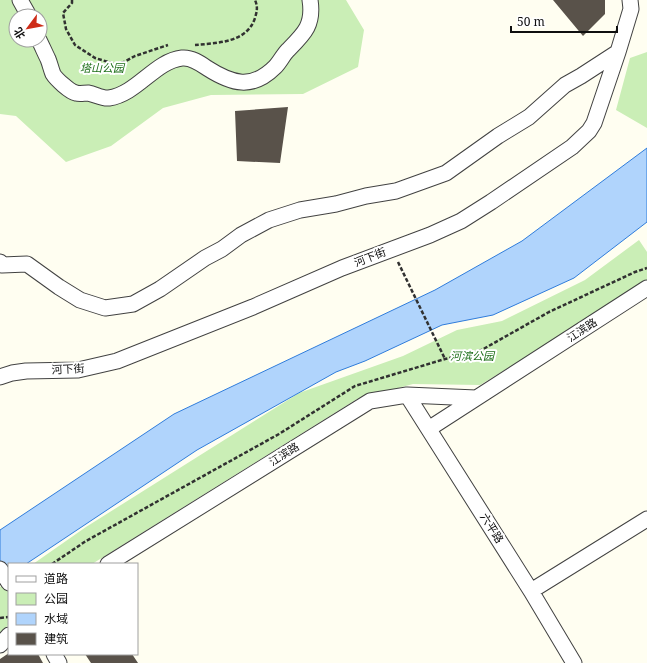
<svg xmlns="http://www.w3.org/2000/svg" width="647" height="663" font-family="'Noto Serif','Noto Sans SC',serif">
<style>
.green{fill:#caeeb6;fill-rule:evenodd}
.water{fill:#b0d4fc;stroke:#2f7cdb}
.building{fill:#59524a}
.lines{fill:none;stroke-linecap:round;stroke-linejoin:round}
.minor-casing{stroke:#424242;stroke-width:17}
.path{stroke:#313131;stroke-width:2.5;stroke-dasharray:4 2;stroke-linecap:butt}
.minor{stroke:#fff;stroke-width:15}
.labels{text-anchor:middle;stroke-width:4;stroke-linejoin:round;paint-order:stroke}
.park-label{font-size:11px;font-style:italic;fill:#1c6e18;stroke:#fff}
.street-label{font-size:11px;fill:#0f0f0f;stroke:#fff}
</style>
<rect width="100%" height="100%" fill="#fffef1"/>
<path class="green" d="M0,0H346L364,30L358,67L303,94L211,95L163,108L111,146L66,162L16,116L0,114ZM16,16H40V40H16Z
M647,52V128L616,110L630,58Z
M639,240L647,252V283L480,385L413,384L357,399L92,564H33L86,527L299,393L403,356L457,330L502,321L585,280Z
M9,581V624L0,634V587Z"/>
<path class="water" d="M647,148V222L574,278L493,315L442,325L365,361L336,372L197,450L26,564H9V576L0,583V530L174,414L435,290L522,241Z"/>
<path class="building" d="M553,0H605V14L583,36Z
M288,107L280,163L237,161L235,111Z
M9,653L38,654L43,663H0V659Z
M85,654H132L138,663H91Z"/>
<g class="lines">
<defs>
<path id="minor" d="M20,0L29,16
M39,40C42,46 45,53 48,59C50,64 51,69 53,74C56,79 70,92 76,93C80,94 84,93 88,93C95,94 102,99 109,98C137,94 155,61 182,58C191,57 200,63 207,68C232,84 252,90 275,67C280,62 283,55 288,50C304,34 314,25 310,0
M0,262L2,265L27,264L59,287L80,300L105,308L133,304L160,289L205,258L222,249L241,235L269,220L300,210L336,204L366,196L396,191L446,173L498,136L529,117L565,85L581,76L618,52
M0,377L12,373L26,371L78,370L117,361L253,307L342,268L430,235L461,221L491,202L572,147L589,131L594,123L618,52L631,9L630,0
M407,395L531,591L574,663
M430,428L647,288
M108,564L370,401L407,395L476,398
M0,569L9,583
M531,591L647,519
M0,645L9,635
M54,654L59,663"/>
</defs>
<use href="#minor" class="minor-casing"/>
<path class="path" d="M72,0V3L63,13L66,29L75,45L95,58L115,64L124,62L135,56L168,45
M195,45C216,43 247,43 255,18C257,11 258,7 255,0
M398,262L445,359
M52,564L86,541L279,434L355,386L445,359L478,352L549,312L635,272L647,268
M0,618L9,617"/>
<use href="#minor" class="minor"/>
</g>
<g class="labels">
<g class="park-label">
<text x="102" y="72">塔山公园</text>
<text x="472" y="360">河滨公园</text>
</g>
<g class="street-label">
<text transform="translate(370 257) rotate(-21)" y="4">河下街</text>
<text transform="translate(582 330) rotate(-33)" y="4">江滨路</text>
<text transform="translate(68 369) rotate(-3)" y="4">河下街</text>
<text transform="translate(284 454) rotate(-32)" y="4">江滨路</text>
<text transform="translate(492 528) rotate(58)" y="4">六平路</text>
</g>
</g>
<rect x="8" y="563" width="130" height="92" fill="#ffffff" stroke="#9f9f9f"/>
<rect x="16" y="576" width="20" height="6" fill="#ffffff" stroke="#9f9f9f"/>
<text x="44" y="583" font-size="12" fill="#0f0f0f">道路</text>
<rect x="16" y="593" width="20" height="12" fill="#caeeb6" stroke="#9f9f9f"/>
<text x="44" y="603" font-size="12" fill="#0f0f0f">公园</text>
<rect x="16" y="613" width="20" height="12" fill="#b0d4fc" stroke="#9f9f9f"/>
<text x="44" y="623" font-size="12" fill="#0f0f0f">水域</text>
<rect x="16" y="633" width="20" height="12" fill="#59524a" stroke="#9f9f9f"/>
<text x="44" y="643" font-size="12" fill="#0f0f0f">建筑</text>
<g transform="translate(28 28) rotate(238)"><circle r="19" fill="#ffffff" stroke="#9f9f9f"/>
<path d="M0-3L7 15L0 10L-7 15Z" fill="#ce2c18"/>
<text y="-6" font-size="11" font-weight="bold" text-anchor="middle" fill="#0f0f0f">北</text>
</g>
<path d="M511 26v6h106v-6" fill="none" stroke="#0f0f0f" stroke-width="2"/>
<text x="517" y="26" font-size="12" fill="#0f0f0f" stroke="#ffffff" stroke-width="3" paint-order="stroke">50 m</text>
</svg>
